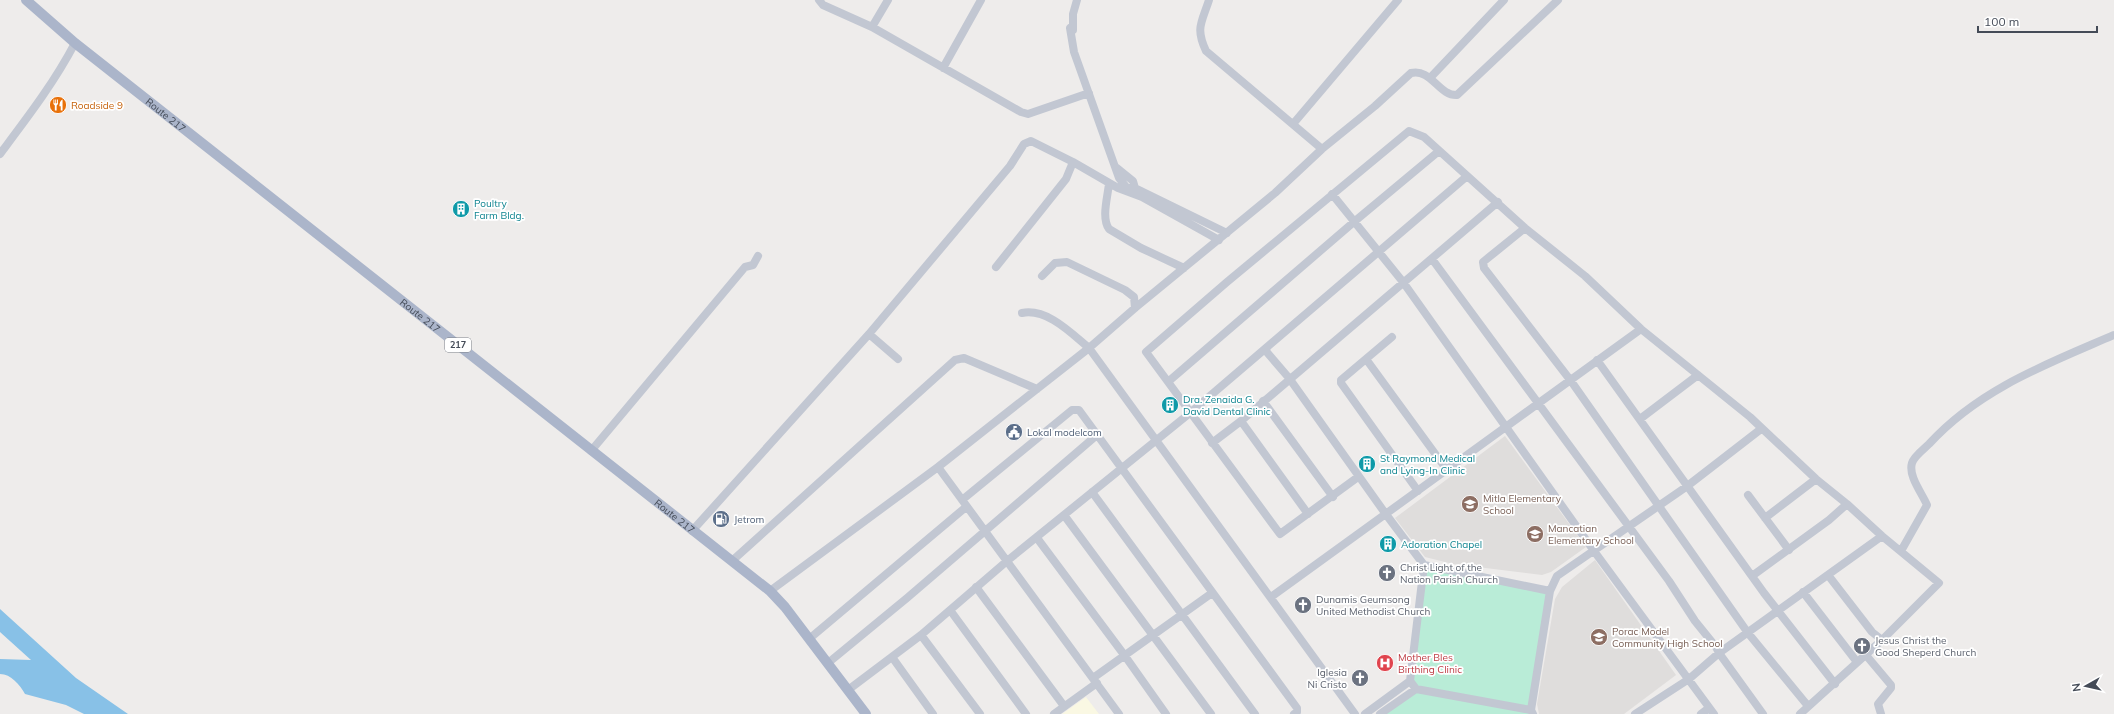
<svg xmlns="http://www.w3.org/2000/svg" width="2114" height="714" font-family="Mulish,sans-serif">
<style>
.commercial{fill:#faf8e3}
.education{fill:#dfdddc}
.green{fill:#b9ecd7}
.water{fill:#88c1e7}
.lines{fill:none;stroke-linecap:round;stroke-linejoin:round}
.minor{stroke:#c2c7d2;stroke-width:8}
.major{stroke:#abb5ca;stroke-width:10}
.labels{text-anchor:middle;stroke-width:3.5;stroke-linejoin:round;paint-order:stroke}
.shield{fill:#fff;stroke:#7c8189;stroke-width:1}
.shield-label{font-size:9px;font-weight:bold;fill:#444b57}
.food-label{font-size:10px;fill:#c56008;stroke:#fff;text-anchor:start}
.street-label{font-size:10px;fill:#444b57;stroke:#fff}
.culture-label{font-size:10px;fill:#0d838f;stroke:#fff;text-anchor:start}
.service-label{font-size:10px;fill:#4e5e75;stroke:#fff;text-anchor:start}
.education-label{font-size:10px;fill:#785e54;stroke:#fff;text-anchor:start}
.worship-label{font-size:10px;fill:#5b616d;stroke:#fff;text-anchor:start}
.health-label{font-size:10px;fill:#be3a42;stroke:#fff;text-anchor:start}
</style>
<rect width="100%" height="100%" fill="#eeeceb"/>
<path class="commercial" d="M1086,697L1099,714H1062Z"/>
<path class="education" d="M1505,436L1586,547L1551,572L1542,575L1453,564L1425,557L1395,518Z
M1595,560L1676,675L1624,714H1539L1537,704L1555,599L1562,587Z"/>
<path class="green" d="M1424,565L1550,591L1533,714H1380L1416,689L1410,681Z"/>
<path class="water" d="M0,609L76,678L128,714H84L66,705L25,694C20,685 11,674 0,674V659L31,660L0,632Z"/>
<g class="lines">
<path class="minor" d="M819,0L823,5L872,27L1021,112L1028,114L1089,93
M1077,0L1073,14V30L1070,28L1074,52L1119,178L1127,188H1135L1227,233
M1209,0C1202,22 1195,28 1206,51L1322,149
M872,27L888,0
M943,68L981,0
M1430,78L1504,0
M1293,124L1398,0
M0,154C27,118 54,83 75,43
M1117,168L1133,181L1135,188
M1109,183C1108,196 1101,218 1109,229L1141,248L1184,268
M1332,194L1403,282L1594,551L1714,714
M1525,228L1483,262L1484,268L1571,381L1748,633L1808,706
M1432,259L1669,581L1695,621L1716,647L1719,653L1763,714
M996,267L1066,179L1073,162L1118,188L1142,197L1219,240
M1042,276L1055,263L1067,262L1125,290L1134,297L1135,308
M1022,313C1047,308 1071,333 1089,348L1355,714
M869,334L898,359
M1392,337L1341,380V383L1418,491
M1265,350L1289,378L1385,513L1424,565L1550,591
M1366,359L1447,470
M1597,360L1764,593L1835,684
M1169,381L1355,221L1439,151
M1263,401L1333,497
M1640,419L1698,375
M1241,421L1308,514
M1212,443L1241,421L1498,202
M591,451L745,267L753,265L758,256
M938,467L1119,714
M1358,477L1280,534L1146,352L1227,282L1409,131L1424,137L1525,228L1585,276L1641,329L1750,417L1816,479L1847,504L1882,536L1939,583L1882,640L1800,714
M1092,492L1255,714
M1748,495L1789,550
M962,500L1072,410H1079L1297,708V712L1294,714
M1064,515L1211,714
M1765,518L1816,479
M692,531L869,334L1010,166L1024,144L1031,141L1073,162
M1037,538L1125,656L1166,714
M1901,551L1927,505C1922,493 1908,476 1912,463C1914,456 1924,449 1929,444C1979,389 2047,364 2114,335
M733,560L955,360L964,358L1037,389
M1424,565L1410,681L1416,689L1531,710
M1828,575L1872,632L1882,640
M1752,576L1829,520L1847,504
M976,587L1064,706
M770,591L938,467L1089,348L1135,308L1275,193L1322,149L1375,106L1411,73C1431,68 1439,96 1457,95L1558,0
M1803,592L1857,662
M1271,597L1641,329
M950,610L1026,714
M921,635L980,714
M809,639L966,507
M1865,654L1891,685V688L1878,704L1881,714
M892,657L933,714
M828,663L907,598L1097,435
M1093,678L1212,593
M848,690L921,635L1007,561L1190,413L1466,177
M1054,714L1097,683
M1365,714L1410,681
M1380,714L1416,689
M1533,714L1531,710L1550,591L1557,576L1686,487L1761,429
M1635,714L1689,679L1719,653L1882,536
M1701,714L1709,708"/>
<path class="major" id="s1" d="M26,0L75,43L770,591L785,607L866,714"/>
</g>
<defs>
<symbol id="restaurant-disc" viewBox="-11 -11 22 22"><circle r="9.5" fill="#e8710a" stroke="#fff"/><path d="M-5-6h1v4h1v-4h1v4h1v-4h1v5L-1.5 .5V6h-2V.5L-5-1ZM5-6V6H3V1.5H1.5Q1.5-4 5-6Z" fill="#fff"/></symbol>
<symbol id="building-disc" viewBox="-11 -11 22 22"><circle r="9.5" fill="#0f9aa8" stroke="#fff"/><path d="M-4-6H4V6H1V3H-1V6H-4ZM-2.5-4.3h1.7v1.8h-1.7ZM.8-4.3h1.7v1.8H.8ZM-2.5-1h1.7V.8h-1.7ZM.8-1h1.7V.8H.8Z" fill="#fff"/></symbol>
<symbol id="civic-disc" viewBox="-11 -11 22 22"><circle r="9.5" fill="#5c6f8a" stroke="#fff"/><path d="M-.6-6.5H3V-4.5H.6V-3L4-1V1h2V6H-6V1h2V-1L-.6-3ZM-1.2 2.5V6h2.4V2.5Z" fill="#fff"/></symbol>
<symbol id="school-disc" viewBox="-11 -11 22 22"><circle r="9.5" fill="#8d6e63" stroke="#fff"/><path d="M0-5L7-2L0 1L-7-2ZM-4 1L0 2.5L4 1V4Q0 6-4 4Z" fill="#fff"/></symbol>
<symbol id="fuel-disc" viewBox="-11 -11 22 22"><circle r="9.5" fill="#5c6f8a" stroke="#fff"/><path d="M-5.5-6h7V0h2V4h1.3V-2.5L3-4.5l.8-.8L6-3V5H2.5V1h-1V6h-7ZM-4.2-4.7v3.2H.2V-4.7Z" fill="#fff"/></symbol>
<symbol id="church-disc" viewBox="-11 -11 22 22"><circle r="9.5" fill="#6b7280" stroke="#fff"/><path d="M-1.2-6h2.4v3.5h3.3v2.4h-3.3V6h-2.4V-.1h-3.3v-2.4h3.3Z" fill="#fff"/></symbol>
<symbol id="hospital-disc" viewBox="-11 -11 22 22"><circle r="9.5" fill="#e0444e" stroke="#fff"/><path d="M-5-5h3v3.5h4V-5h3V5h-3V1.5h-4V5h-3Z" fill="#fff"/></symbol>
</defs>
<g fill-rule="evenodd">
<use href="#restaurant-disc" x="48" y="95" width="20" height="20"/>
<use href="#building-disc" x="451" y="199" width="20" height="20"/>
<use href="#building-disc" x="1160" y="395" width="20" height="20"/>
<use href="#civic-disc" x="1004" y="422" width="20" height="20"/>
<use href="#building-disc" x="1357" y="454" width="20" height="20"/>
<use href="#school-disc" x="1460" y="494" width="20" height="20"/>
<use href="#fuel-disc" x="711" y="509" width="20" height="20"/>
<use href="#school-disc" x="1525" y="524" width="20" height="20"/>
<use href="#building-disc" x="1378" y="534" width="20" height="20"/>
<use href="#church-disc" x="1377" y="563" width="20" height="20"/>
<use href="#church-disc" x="1293" y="595" width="20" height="20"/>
<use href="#school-disc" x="1589" y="627" width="20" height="20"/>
<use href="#church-disc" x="1852" y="636" width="20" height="20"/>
<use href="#hospital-disc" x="1375" y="653" width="20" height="20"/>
<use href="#church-disc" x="1350" y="668" width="20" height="20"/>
</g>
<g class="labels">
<rect class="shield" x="445" y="338" width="26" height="14" rx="3"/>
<g class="shield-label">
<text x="458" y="348">217</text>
</g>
<g class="food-label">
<text x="71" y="109">Roadside 9</text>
</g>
<g class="street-label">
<text dy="4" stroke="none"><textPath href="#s1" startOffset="181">Route 217</textPath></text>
<text dy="4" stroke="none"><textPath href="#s1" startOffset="505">Route 217</textPath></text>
<text dy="4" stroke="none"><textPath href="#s1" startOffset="829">Route 217</textPath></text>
</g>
<g class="culture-label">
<text x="474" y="207">Poultry<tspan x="474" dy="12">Farm Bldg.</tspan></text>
<text x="1183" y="403">Dra. Zenaida G.<tspan x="1183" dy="12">David Dental Clinic</tspan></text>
<text x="1380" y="462">St Raymond Medical<tspan x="1380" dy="12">and Lying-In Clinic</tspan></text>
<text x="1401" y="548">Adoration Chapel</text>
</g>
<g class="service-label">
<text x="1027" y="436">Lokal modelcom</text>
<text x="734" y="523">Jetrom</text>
</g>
<g class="education-label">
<text x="1483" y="502">Mitla Elementary<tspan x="1483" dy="12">School</tspan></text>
<text x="1548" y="532">Mancatian<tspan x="1548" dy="12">Elementary School</tspan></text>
<text x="1612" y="635">Porac Model<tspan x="1612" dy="12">Community High School</tspan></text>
</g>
<g class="worship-label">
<text x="1400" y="571">Christ Light of the<tspan x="1400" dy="12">Nation Parish Church</tspan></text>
<text x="1316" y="603">Dunamis Geumsong<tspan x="1316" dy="12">United Methodist Church</tspan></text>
<text x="1875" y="644">Jesus Christ the<tspan x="1875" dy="12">Good Sheperd Church</tspan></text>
<text x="1347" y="676" text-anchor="end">Iglesia<tspan x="1347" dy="12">Ni Cristo</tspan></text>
</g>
<g class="health-label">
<text x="1398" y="661">Mother Bles<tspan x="1398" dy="12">Birthing Clinic</tspan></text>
</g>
</g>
<g transform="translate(2086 686) rotate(262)" stroke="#ffffff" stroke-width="3" paint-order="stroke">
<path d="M0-3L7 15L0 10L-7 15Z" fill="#444b57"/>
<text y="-6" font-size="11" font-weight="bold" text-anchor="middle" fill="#444b57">N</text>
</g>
<path d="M1978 26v6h119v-6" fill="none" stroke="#444b57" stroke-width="2"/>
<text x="1984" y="26" font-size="12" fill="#444b57" stroke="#ffffff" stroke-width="3" paint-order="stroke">100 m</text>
</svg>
